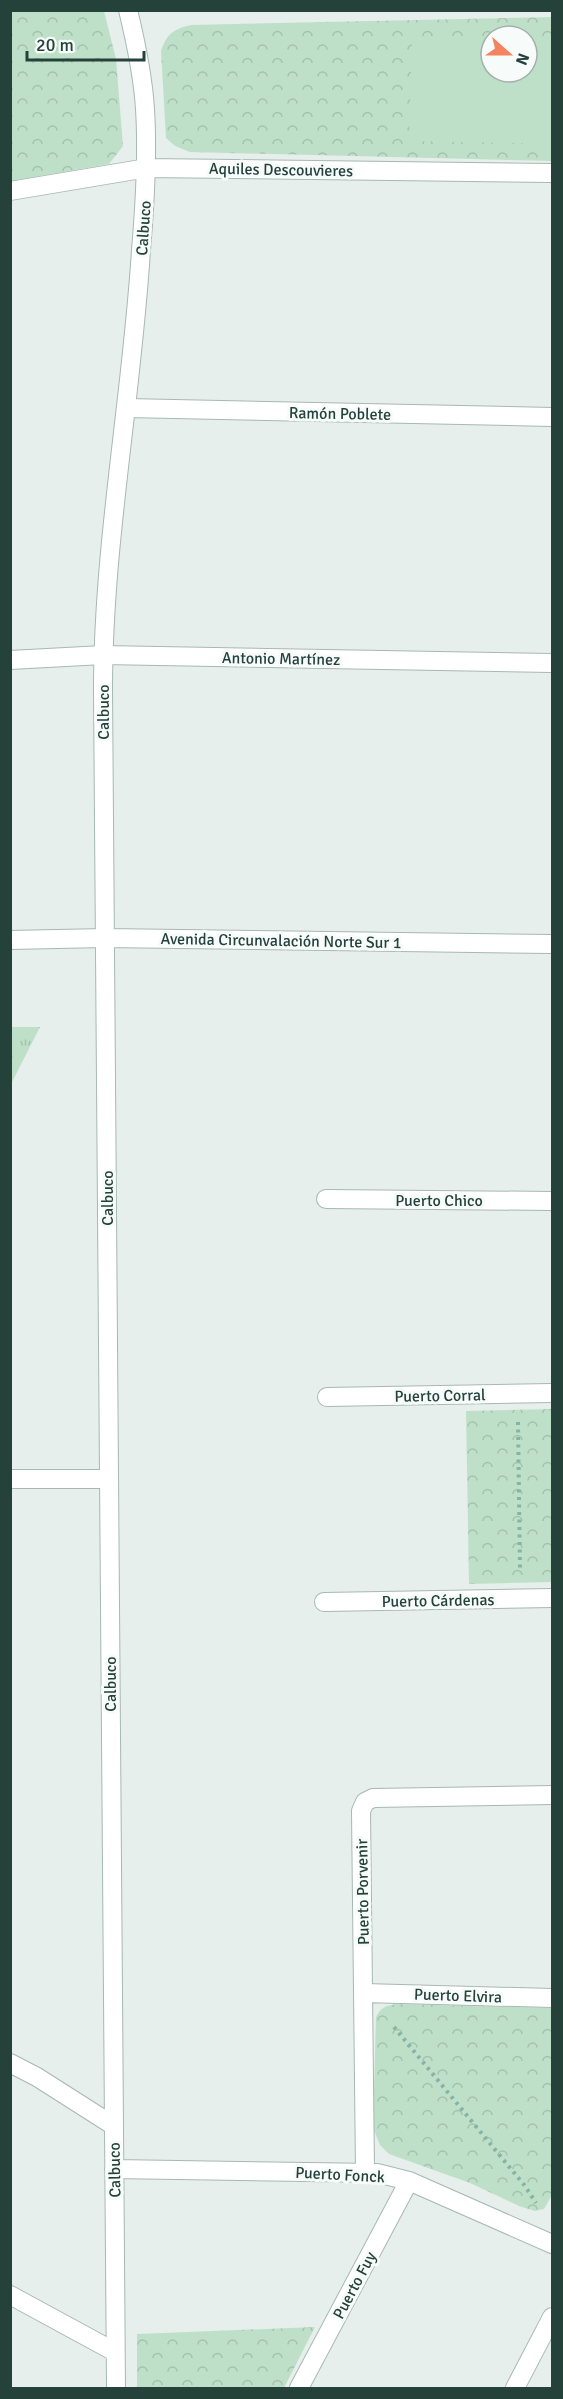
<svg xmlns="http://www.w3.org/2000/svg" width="563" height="2399" font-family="Signika,sans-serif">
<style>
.grass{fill:url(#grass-tufts)}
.park{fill:url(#park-crowns);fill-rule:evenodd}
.pitch{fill:#bfe0c8}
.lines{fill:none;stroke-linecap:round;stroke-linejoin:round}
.minor-casing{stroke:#a8b8b2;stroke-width:20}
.path{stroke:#86b3a5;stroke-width:4;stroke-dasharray:3 4.5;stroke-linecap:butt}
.minor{stroke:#fff;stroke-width:18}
.labels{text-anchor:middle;stroke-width:6;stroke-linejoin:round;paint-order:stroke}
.street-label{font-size:16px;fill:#24423a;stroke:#f7fbf9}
</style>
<defs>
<pattern id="grass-tufts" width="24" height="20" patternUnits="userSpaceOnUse" patternTransform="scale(1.5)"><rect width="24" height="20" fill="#bfe0c8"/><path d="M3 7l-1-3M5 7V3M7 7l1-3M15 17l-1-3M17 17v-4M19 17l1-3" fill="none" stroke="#a4c1ad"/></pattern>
<pattern id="park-crowns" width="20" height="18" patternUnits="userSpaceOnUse" patternTransform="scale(1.5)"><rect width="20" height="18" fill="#bfe0c8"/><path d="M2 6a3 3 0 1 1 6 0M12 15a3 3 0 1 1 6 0" fill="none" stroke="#a4c1ad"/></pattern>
</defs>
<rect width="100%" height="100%" fill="#e6efeb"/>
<path class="grass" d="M11,1027H40L11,1084L10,1027Z"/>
<path class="park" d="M10,11H104L116,59L123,146L109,164L11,181Z
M552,17V161L190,152L175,146L166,138L161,51C167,33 174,29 191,25ZM491,36H527V72H491Z
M552,1409V1582L469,1584L466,1411Z
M396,2004L552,2008V2195L544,2209L535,2211L519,2206L470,2183L389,2154L380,2145L373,2128L376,2017C381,2007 386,2006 396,2004Z
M315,2327L284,2388H137V2334Z"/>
<path class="pitch" d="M412,40L491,42V72H527V43H552V144L409,141Z"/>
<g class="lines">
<defs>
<path id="minor" d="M10,191L147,168L552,173
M127,408L552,417
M10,660L103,655L552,663
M10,940L105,938L552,944
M326,1199L552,1201
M327,1397L552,1393
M10,1479H109
M324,1602L552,1598
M364,1993L552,1998
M10,2063L37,2077L114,2126
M114,2169L377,2173L409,2181L552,2244
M365,2172L361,1811L365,1802L373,1798L552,1795
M10,2295L115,2352
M116,2388L103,690C103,543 132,397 141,250C145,203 148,156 145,109C143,76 136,43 128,10
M299,2388L409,2181
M515,2388L552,2317"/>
</defs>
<use href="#minor" class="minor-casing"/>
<path class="path" d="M518,1422L520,1571
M394,2027L525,2186L536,2203"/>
<use href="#minor" class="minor"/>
</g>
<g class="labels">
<g class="street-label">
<text transform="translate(281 169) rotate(1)" y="6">Aquiles Descouvieres</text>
<text transform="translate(143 228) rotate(-86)" y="6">Calbuco</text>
<text transform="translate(340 413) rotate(1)" y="6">Ramón Poblete</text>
<text transform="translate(281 658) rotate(1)" y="6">Antonio Martínez</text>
<text transform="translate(103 712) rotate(-90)" y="6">Calbuco</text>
<text transform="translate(281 940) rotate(1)" y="6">Avenida Circunvalación Norte Sur 1</text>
<text transform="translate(107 1198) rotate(-90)" y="6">Calbuco</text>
<text x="439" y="1206">Puerto Chico</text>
<text transform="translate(440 1395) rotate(-1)" y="6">Puerto Corral</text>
<text transform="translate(438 1600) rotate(-1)" y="6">Puerto Cárdenas</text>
<text transform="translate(110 1684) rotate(-90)" y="6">Calbuco</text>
<text transform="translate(362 1892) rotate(-91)" y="6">Puerto Porvenir</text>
<text transform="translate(458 1995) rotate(2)" y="6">Puerto Elvira</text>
<text transform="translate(114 2170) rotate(-91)" y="6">Calbuco</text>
<text transform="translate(340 2174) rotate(3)" y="6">Puerto Fonck</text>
<text transform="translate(354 2285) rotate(-62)" y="6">Puerto Fuy</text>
</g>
</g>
<rect width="563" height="2399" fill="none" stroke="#24423a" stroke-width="24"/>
<g transform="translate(509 54) rotate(111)"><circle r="28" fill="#f7fbf9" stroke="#a3b1ad" stroke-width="1.5"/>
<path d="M0-4.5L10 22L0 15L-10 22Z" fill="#f4845f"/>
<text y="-9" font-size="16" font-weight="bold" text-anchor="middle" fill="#24423a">N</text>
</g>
<path d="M27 51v9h117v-9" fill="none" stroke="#24423a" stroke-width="3"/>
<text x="36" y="51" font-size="18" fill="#24423a" stroke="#f7fbf9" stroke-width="4.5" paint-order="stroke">20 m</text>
</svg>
